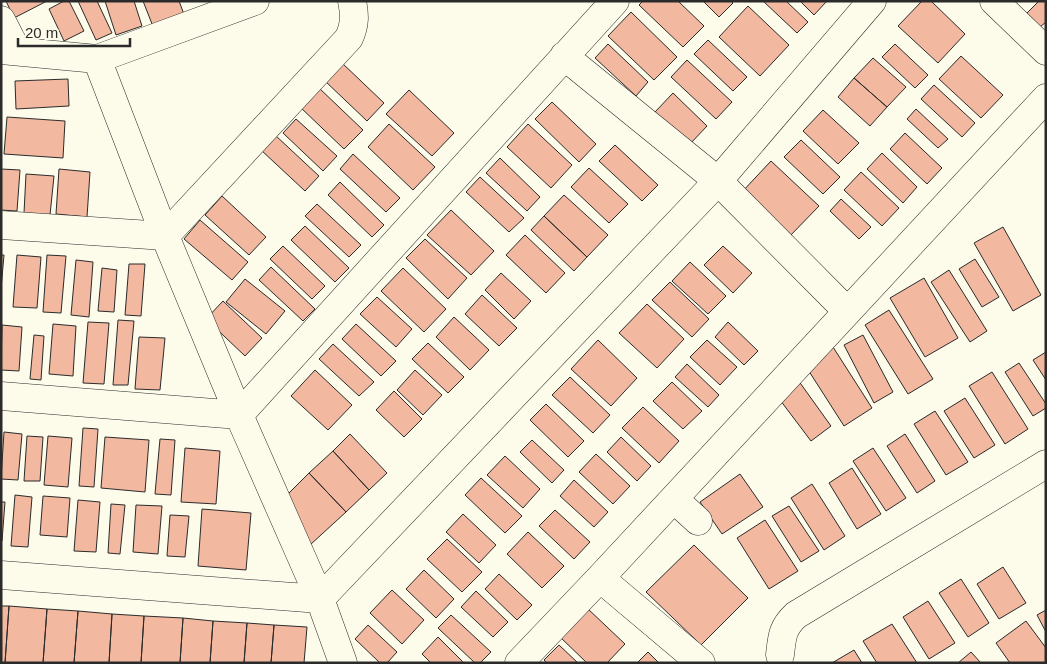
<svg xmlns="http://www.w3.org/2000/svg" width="1047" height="664" font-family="Arial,sans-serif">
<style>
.building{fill:#f2b8a0;stroke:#2b2b2b}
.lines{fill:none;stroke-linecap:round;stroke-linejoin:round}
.street-casing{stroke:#2b2b2b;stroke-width:29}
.street{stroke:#fdfbea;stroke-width:28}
</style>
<rect width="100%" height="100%" fill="#fdfbea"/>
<path class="building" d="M6,1H47L14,18Z
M64,1H69L84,31L64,41L49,9Z
M78,1H97L112,33L96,40Z
M105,1H134L142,26L116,35Z
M143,1H179L185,17L154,29Z
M643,1H678L704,26L683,47L639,5Z
M703,1H731L733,3L719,17Z
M763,1H786L808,22L797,33Z
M800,1H827L814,15Z
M922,1H931L965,34L938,63L898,26Z
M1039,1H1046V22L1040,27L1026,14Z
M748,6L789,45L760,76L719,37Z
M631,12L677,57L654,80L608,36Z
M708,40L747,77L733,91L694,54Z
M608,44L648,82L636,96L595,58Z
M895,44L928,75L915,88L882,57Z
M961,56L1003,95L981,118L939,79Z
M873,58L906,87L887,107L854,78Z
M687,60L732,102L716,119L671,77Z
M341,62L384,103L367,121L324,80Z
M854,78L887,107L870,126L838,97Z
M68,79L69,106L16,109L15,81Z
M934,85L975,123L962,137L921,99Z
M318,87L363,130L344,149L299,106Z
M409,90L454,133L432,156L386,114Z
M673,93L707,126L690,144L655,112Z
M552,102L596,144L579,162L535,119Z
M916,109L948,139L938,148L907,119Z
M823,110L859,143L838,164L803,131Z
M7,117L65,121L63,158L4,154Z
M296,119L337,156L323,171L283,133Z
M389,124L435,167L413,190L368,147Z
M528,124L572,165L551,188L507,147Z
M905,133L942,168L927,184L890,149Z
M275,135L319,176L305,191L261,150Z
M801,140L840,177L823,194L784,157Z
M615,145L658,185L642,201L599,161Z
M882,153L917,187L903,203L867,169Z
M353,154L400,198L386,212L340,169Z
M500,158L540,197L527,211L486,173Z
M771,161L819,206L788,238L741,193Z
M589,168L628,204L609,223L571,187Z
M1,169L20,170L17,211L1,210Z
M59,169L90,172L87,217L56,214Z
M861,172L899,208L882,226L844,190Z
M26,174L54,176L50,215L24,213Z
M480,177L524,218L509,232L466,192Z
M340,182L384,225L372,237L328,195Z
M564,195L608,235L587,257L544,216Z
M222,196L266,237L249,255L205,215Z
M841,199L871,227L859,239L830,211Z
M317,204L361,245L349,257L305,216Z
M451,210L494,251L471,275L427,235Z
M544,216L587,257L574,271L531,230Z
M200,220L248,262L232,280L184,239Z
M305,226L349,268L335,282L291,240Z
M1003,227L1041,295L1013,311L974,243Z
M525,235L565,273L546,293L506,255Z
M425,239L467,278L448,299L406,258Z
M283,246L325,286L312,299L270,259Z
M723,246L752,273L733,293L704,265Z
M1,255H4L1,289Z
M17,255L41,257L37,308L13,307Z
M47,255L66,256L61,313L43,312Z
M975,259L999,297L982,307L959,269Z
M76,260L93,262L89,317L71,315Z
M690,262L726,296L708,314L672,281Z
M129,264H145L141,316L125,315Z
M271,267L315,309L303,321L259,280Z
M102,268L117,270L114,312L98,311Z
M403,268L446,309L424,332L381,291Z
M949,270L987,331L970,342L931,282Z
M501,273L531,301L514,319L485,290Z
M924,278L958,338L925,357L890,298Z
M245,279L285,311L266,334L226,302Z
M670,282L709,319L692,337L652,300Z
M482,295L517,328L499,346L465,314Z
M377,297L412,329L396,347L360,314Z
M223,301L262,338L245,356L206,319Z
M647,304L684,339L657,368L619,333Z
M889,310L933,379L908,394L865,325Z
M454,317L489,350L470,370L436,337Z
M118,320L134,321L128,385H113Z
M88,322L109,323L104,384L83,383Z
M728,322L758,351L744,365L715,337Z
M53,324L76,326L73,376L49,374Z
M356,324L396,361L381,376L342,339Z
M2,325L22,327L19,371L1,370Z
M34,335L44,336L41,380L30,379Z
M863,335L893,392L874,403L844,345Z
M139,337L165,338L160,390L135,389Z
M598,340L637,378L611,406L571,369Z
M707,340L737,367L720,385L690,357Z
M428,343L464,377L448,393L412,359Z
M333,344L374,382L359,396L319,359Z
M833,347L872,408L844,426L805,365Z
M1046,352V380L1033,360Z
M1019,363L1046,404V408L1033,416L1005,372Z
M687,364L719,395L708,407L675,377Z
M315,370L352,405L328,430L291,396Z
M415,370L442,395L423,415L397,390Z
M992,372L1028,429L1005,444L969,386Z
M570,377L610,415L593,433L552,395Z
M798,380L831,426L811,441L777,396Z
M672,382L702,411L683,429L653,401Z
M394,391L422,419L404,437L376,410Z
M965,398L995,445L974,458L944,411Z
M546,404L584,441L568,457L530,420Z
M643,407L679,441L659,463L622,428Z
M935,411L968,462L946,475L914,424Z
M83,428L98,429L94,487L79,486Z
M4,432L22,434L18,480L1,479Z
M350,434L387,473L369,490L333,451Z
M905,434L935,481L917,493L887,446Z
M27,436L43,437L40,481H24Z
M48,436L72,438L68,487L44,485Z
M105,437L149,440L145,492L101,488Z
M621,437L651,466L637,481L607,452Z
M160,439L175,440L171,495L155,494Z
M532,440L564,470L552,483L520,452Z
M185,448L220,451L216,504L181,502Z
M873,448L906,498L886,511L853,461Z
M333,451L369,490L346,512L309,473Z
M596,454L630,486L613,504L579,472Z
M505,456L540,489L523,508L487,475Z
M852,468L881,514L857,529L829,483Z
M309,473L346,512L310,545L288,494Z
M740,474L763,507L722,534L700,502Z
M481,478L522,516L505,533L465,495Z
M574,480L608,512L594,527L560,496Z
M812,484L845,536L824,550L791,498Z
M15,495L32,497L28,547L11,546Z
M43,496L70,498L67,537L40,535Z
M78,500L100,502L96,552L74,551Z
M1,502H5L2,541H1Z
M111,504L125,505L120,554L108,553Z
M136,505L162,506L158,554L133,552Z
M789,506L819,551L801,562L772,516Z
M202,509L251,513L246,570L198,566Z
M555,510L590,542L574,559L539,526Z
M463,514L496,545L479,563L446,532Z
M170,515L189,516L185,557L167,556Z
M765,520L798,571L769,589L737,538Z
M528,532L564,566L542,588L507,554Z
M447,539L482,572L462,592L427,559Z
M694,545L748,598L701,645L646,592Z
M1003,567L1026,603L999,619L977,584Z
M424,570L454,599L436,618L406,589Z
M499,574L532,605L517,620L485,589Z
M961,579L989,623L968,637L939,593Z
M392,590L424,620L402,644L370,613Z
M476,591L508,622L493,637L461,607Z
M928,601L955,643L929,659L903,617Z
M1,606H9L5,663H1Z
M9,606L47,609L43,663H5Z
M587,608L625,644L607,663H587L560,637Z
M47,609L78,611L74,663H43Z
M1046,610V632L1037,615Z
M78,611L112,614L109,663H74Z
M112,614L144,616L141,663H109Z
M451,615L491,652L480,663H475L438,628Z
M144,616L183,618L180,663H141Z
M183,618L213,621L210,663H180Z
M213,621L247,623L244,663H210Z
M1026,621L1046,648V663H1010L996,643Z
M247,623L274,625L271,663H244Z
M892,624L917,663H877L863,641Z
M274,625L307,627L304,663H271Z
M368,625L397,652L387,663H380L355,639Z
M438,637L464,663H431L422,654Z
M559,645L578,663H547L544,660Z
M854,650L862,663H832Z
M648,652L659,663H637Z
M971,652L981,663H958Z"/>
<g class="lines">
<defs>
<path id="street" d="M994,1L1046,51
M1,20L17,51
M1,50L97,59L255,1
M564,56L718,181L847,311
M97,59L165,236L239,415L320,599L343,663
M1,225L165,236L349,38C355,25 355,15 352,1
M1,396L239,415L615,1
M674,499L698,521
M1,575L320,599L718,181L872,1
M600,578L701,663
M780,655C782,637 782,628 796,615L1046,464
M519,663L600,578L1046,98"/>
</defs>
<use href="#street" class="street-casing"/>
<use href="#street" class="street"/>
</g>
<rect width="1047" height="664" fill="none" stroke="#2b2b2b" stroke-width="5"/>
<path d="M18 38v8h112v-8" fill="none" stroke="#2b2b2b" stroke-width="2.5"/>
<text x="25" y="38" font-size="15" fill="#2b2b2b" stroke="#fdfbea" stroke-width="4" paint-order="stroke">20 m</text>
</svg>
